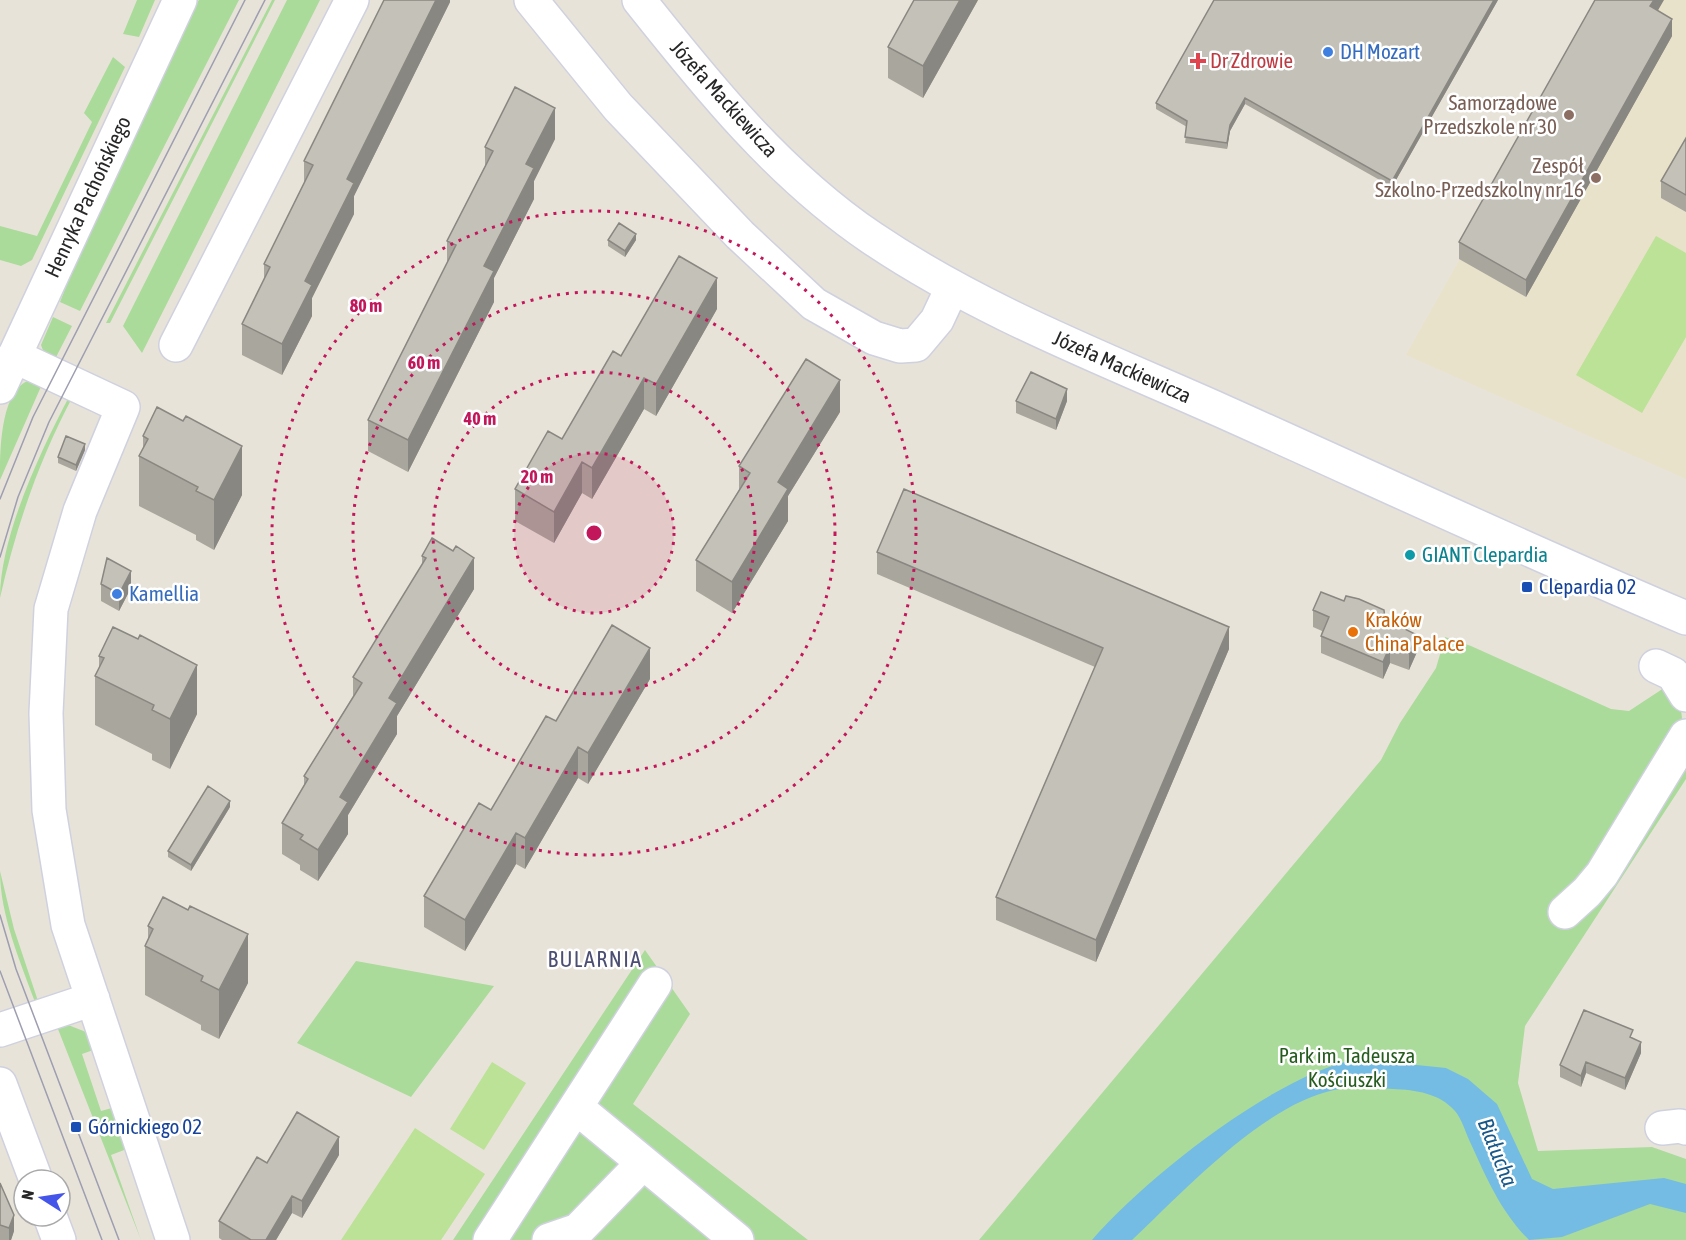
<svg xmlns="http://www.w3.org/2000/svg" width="1686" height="1240" font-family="'Asap Condensed',sans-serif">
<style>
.education{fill:#e9e2ca}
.green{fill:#aadb9a}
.pitch{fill:#bbe296}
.water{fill:#74bce3}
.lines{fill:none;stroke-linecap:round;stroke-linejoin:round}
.minor-casing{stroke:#cfd1df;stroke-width:36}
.minor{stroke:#fff;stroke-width:33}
.tram{stroke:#9d9eb0;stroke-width:1.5}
.wall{fill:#a9a69e}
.shaded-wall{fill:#898781}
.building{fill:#c4c1b8;stroke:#898781;stroke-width:1.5}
.ring{fill:none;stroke:#c2185b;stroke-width:3;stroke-dasharray:3 6}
.shop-dot{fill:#3f7fe0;stroke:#fff;stroke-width:2}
.health-dot{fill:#e0444e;stroke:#fff;stroke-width:2}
.education-dot{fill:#8d6e63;stroke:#fff;stroke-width:2}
.culture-dot{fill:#0f9aa8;stroke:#fff;stroke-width:2}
.transit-dot{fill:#1a4fb4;stroke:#fff;stroke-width:2}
.food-dot{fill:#e8710a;stroke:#fff;stroke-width:2}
.labels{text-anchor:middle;stroke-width:5;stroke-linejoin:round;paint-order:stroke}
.shop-label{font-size:21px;fill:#366cbe;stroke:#fff;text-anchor:start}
.health-label{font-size:21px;fill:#be3a42;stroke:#fff;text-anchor:start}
.street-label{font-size:21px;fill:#272727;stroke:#fff}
.education-label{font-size:21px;fill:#785e54;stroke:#fff;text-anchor:end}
.culture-label{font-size:21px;fill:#0d838f;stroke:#fff;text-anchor:start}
.transit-label{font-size:21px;fill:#164399;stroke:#fff;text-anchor:start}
.food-label{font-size:21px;fill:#c56008;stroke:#fff;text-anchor:start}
.park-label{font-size:21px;fill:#265c1f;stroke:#fff}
.neighbourhood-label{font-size:22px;letter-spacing:1.5px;fill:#4c4f73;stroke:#fff}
.water-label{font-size:22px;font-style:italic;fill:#18598a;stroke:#fff}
.centre{fill:#c2185b;stroke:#fff;stroke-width:3}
.ring-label{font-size:18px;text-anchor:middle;font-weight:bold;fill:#c2185b;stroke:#fff;stroke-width:5;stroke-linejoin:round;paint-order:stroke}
</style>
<rect width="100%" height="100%" fill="#e8e3d9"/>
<path class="education" d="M1605,0H1686V479L1406,355Z"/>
<path class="green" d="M137,0H155L139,37L123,34Z
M199,0H239L80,311L60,302L83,243L188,16Z
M272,0H275L110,323H106Z
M287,0H320L142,353L123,326Z
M113,57L125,67L32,260L21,266L0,260V226L37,236L92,122L84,113Z
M53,317L72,326L53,363L46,358L41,345Z
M30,380L43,382L0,480C0,451 0,390 30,380Z
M70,395L73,396C39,460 16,527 0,598C0,536 41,450 70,395Z
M1445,637L1471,646L1611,709L1629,711L1670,684L1681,709L1682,719L1686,720V779L1525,1026L1518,1083L1538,1151L1652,1147L1686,1159V1240H979L1381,760L1400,723L1436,668Z
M0,871L14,929L38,1001L35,1002C20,961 0,915 0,871Z
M645,950L690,1014L633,1104L808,1240H453Z
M356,961L494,986L411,1097L297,1043Z
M63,1023L86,1032L99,1048L82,1054L101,1111L119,1106L132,1147L111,1155L141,1240L56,1024Z"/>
<path class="pitch" d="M1656,236L1686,253V337L1642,413L1576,375Z
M492,1062L526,1083L484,1150L450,1129Z
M415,1128L485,1174L441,1240H341Z"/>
<path class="water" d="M1358,1059L1446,1068L1468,1079L1497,1104L1532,1179L1553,1189L1664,1178L1686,1184V1213L1650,1204L1562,1237L1529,1240C1501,1212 1487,1179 1471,1144C1466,1134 1462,1119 1455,1111C1439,1093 1416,1090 1393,1089C1374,1088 1353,1086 1334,1090C1263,1105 1185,1190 1132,1240H1092C1145,1178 1278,1073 1358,1059Z"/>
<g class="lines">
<defs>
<path id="minor" d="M531,0L618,107L740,235L814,304L874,338L900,346L916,345L937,320L952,288
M639,0C708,87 779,175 872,238C980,311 1103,358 1222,411C1376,480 1530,552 1686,618
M176,345L352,0
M14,356L123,407L80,511L51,609L46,713L49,810L68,925L173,1240
M0,387L180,0
M1656,666L1673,674L1686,695
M1565,912L1587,892L1602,874L1686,736
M0,1030L93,999
M0,1084L36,1180
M577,1108L737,1240
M1662,1128L1680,1126L1686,1128
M50,1216L59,1240
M490,1240L655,984
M549,1240L578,1230L643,1163"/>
</defs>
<use href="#minor" class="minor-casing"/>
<use href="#minor" class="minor"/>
<path class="tram" d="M0,499L33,417L245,0
M0,557L18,497L49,422L265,0
M0,915L16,969L119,1240
M0,971L102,1240"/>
</g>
<path class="wall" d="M450,0V2L354,196V214L312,298V316L282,375L242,355V324L264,281V264L304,183V161Z
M978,0L923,98L888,78V47Z
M1498,0L1392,187L1245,104L1230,131L1227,149L1185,143L1187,127L1156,109V103Z
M1658,11L1672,36L1526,297L1459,259V242Z
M1686,138V212L1661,198V181Z
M555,139L534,181V199L494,278V302L408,472L368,451V420L447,263V241L485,166V147Z
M608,240H636L625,257L608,246Z
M717,309L656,416L644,409L592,499L582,493L554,543L515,521V489L562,439L621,356Z
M1016,401H1067L1056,430L1016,413Z
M840,412L788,496V521L732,613L696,591V560L739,490V466Z
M143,436L242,495L214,550L196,540V535L139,506V456L143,449Z
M85,450L76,471L58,463V457Z
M877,552L1229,649L1096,962L996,920V897L1095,667L877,574Z
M422,556L474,589L397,716V734L348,815V834L318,881L300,870V865L282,854V823L304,785V776L353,696V677L422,565Z
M101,584L131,588L119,611L101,601Z
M1313,610L1385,619L1417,652L1409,670L1390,663L1383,679L1321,653V636L1322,631L1313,627Z
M113,627L197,714L170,769L152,760V754L95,725V676L99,669V656Z
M650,679L588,784L578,778L525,869L516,864L465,951L424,927V896L491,810L556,721Z
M230,807L191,871L168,857V851Z
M148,926L248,983L219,1039L201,1030V1025L145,995V946L148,939Z
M1633,1038L1641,1053L1625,1090L1586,1073L1581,1087L1560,1077V1065Z
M339,1155L302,1218L292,1213L276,1240H222L219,1238V1221L267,1163Z
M0,1183L14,1231L11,1240H0Z"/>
<path class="shaded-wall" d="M436,0H450V2L354,196V214L312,298V316L282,375V344L305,281L347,179Z
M960,0H978L923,98V66Z
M1494,0H1498L1392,187V181Z
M1654,0H1664L1650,24V6Z
M1672,19V36L1526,297V280Z
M1245,98V104L1230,131L1227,149V143L1230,125Z
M555,108V139L534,181V199L494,278V302L408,472V440L484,266L526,164Z
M636,234V240L625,257V251Z
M717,278V309L656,416V384Z
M644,378V409L592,499V468Z
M840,380V412L788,496V521L732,613V582L778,482Z
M1067,389V401L1056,430V419Z
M85,444V450L76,471V465Z
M242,446V495L214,550V500Z
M582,462V493L554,543V512Z
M474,558V589L397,716V734L348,815V834L318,881V850L340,797L389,698Z
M131,571V588L119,611V594Z
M1229,627V649L1096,962V940Z
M1417,635V652L1409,670V653Z
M1390,646V663L1383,679V662Z
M650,648V679L588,784V753Z
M197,665V714L170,769V719Z
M578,747V778L525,869V838Z
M230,801V807L191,871V865Z
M516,833V864L465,951V920Z
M248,934V983L219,1039V990Z
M1641,1042V1053L1625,1090V1078Z
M1586,1062V1073L1581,1087V1076Z
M339,1137V1155L302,1218V1201Z
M292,1196V1213L276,1240H266Z
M14,1215V1231L11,1240H9V1228Z"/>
<path class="building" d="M384,0H436L347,179L354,183L305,281L312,285L282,344L242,324L270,267L264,264L313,165L304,161Z
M914,0H960L923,66L888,47Z
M1214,0H1494L1392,181L1245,98L1230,125L1227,143L1185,137L1187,121L1156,103Z
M1595,0H1654L1650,6L1672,19L1526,280L1459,242Z
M515,87L555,108L526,164L534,168L484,266L494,271L408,440L368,420L456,245L447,241L493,151L485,147Z
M1686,138V195L1661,181Z
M619,223L636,234L625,251L608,240Z
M679,256L717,278L656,384L644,378L592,468L582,462L554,512L515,489L548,431L562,439L613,351L621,356Z
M806,359L840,380L778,482L788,489L732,582L696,560L750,473L739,466Z
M1031,372L1067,389L1056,419L1016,401Z
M157,407L183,421L186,416L242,446L214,500L196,491L198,487L139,456L148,439L143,436Z
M66,436L85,444L76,465L58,457Z
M904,489L1229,627L1096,940L996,897L1103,648L877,552Z
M432,538L453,551L456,546L474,558L389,698L397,703L340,797L348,802L318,850L300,839L303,835L282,823L308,779L304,776L362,683L353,677L426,558L422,556Z
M107,558L131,571L119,594L101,584Z
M1321,592L1344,601L1346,596L1359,599L1384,610L1385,619L1417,635L1409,653L1390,646L1383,662L1321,636L1329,617L1313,610Z
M612,625L650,648L588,753L578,747L525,838L516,833L465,920L424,896L479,803L491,810L546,716L556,721Z
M113,627L138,639L140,635L197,665L170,719L152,710L154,705L95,676L104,658L99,656Z
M208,786L230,801L191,865L168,851Z
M163,897L188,910L190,906L248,934L219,990L201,981L203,976L145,946L153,929L148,926Z
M1584,1010L1633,1030L1630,1037L1641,1042L1625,1078L1586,1062L1581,1076L1560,1065Z
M297,1112L339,1137L302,1201L292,1196L266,1240H251L219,1221L257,1157L267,1163Z
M0,1183L14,1215L9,1228L0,1225Z"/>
<circle cx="594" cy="533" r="80" fill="#c2185b" fill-opacity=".12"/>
<g class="ring">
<circle cx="594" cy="533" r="80"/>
<circle cx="594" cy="533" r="161"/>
<circle cx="594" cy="533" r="241"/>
<circle cx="594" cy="533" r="322"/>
</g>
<g class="shop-dot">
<circle cx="1328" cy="52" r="6"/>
<circle cx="117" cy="594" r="6"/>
</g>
<path class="health-dot" d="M1195 52h6v6h6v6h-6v6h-6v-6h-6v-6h6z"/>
<g class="education-dot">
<circle cx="1569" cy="115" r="6"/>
<circle cx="1596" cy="178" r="6"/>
</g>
<circle class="culture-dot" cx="1410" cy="555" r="6"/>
<g class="transit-dot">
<rect x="1521" y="581" width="12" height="12" rx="3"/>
<rect x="70" y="1121" width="12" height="12" rx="3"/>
</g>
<circle class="food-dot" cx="1353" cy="632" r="6"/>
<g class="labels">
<g class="shop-label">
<text x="1340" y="59">DH Mozart</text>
<text x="129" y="601">Kamellia</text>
</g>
<g class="health-label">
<text x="1210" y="68">Dr Zdrowie</text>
</g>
<g class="street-label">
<text transform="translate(724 99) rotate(48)" y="7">Józefa Mackiewicza</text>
<text transform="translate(88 197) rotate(-65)" y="7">Henryka Pachońskiego</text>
<text transform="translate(1122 367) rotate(24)" y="7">Józefa Mackiewicza</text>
</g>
<g class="education-label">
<text x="1557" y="110">Samorządowe<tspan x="1557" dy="24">Przedszkole nr 30</tspan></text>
<text x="1584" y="173">Zespół<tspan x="1584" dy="24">Szkolno-Przedszkolny nr 16</tspan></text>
</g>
<g class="culture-label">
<text x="1422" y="562">GIANT Clepardia</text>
</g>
<g class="transit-label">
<text x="1539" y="594">Clepardia 02</text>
<text x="88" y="1134">Górnickiego 02</text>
</g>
<g class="food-label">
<text x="1365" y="627">Kraków<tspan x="1365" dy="24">China Palace</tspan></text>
</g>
<g class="park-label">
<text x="1347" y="1063">Park im. Tadeusza<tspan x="1347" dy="24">Kościuszki</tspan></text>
</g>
<g class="neighbourhood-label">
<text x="595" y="967">BULARNIA</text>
</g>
<g class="water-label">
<text transform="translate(1498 1152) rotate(68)" y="8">Białucha</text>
</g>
</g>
<circle cx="594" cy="533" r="9" class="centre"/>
<g class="ring-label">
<text x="366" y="312">80 m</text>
<text x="424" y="369">60 m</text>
<text x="480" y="425">40 m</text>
<text x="537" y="483">20 m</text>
</g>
<g transform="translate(42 1198) rotate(282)"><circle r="28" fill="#ffffff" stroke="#a9a9a9" stroke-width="1.5"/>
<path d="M0-4.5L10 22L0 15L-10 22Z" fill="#4555e9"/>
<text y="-9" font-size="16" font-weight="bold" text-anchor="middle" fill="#272727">N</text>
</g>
</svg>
